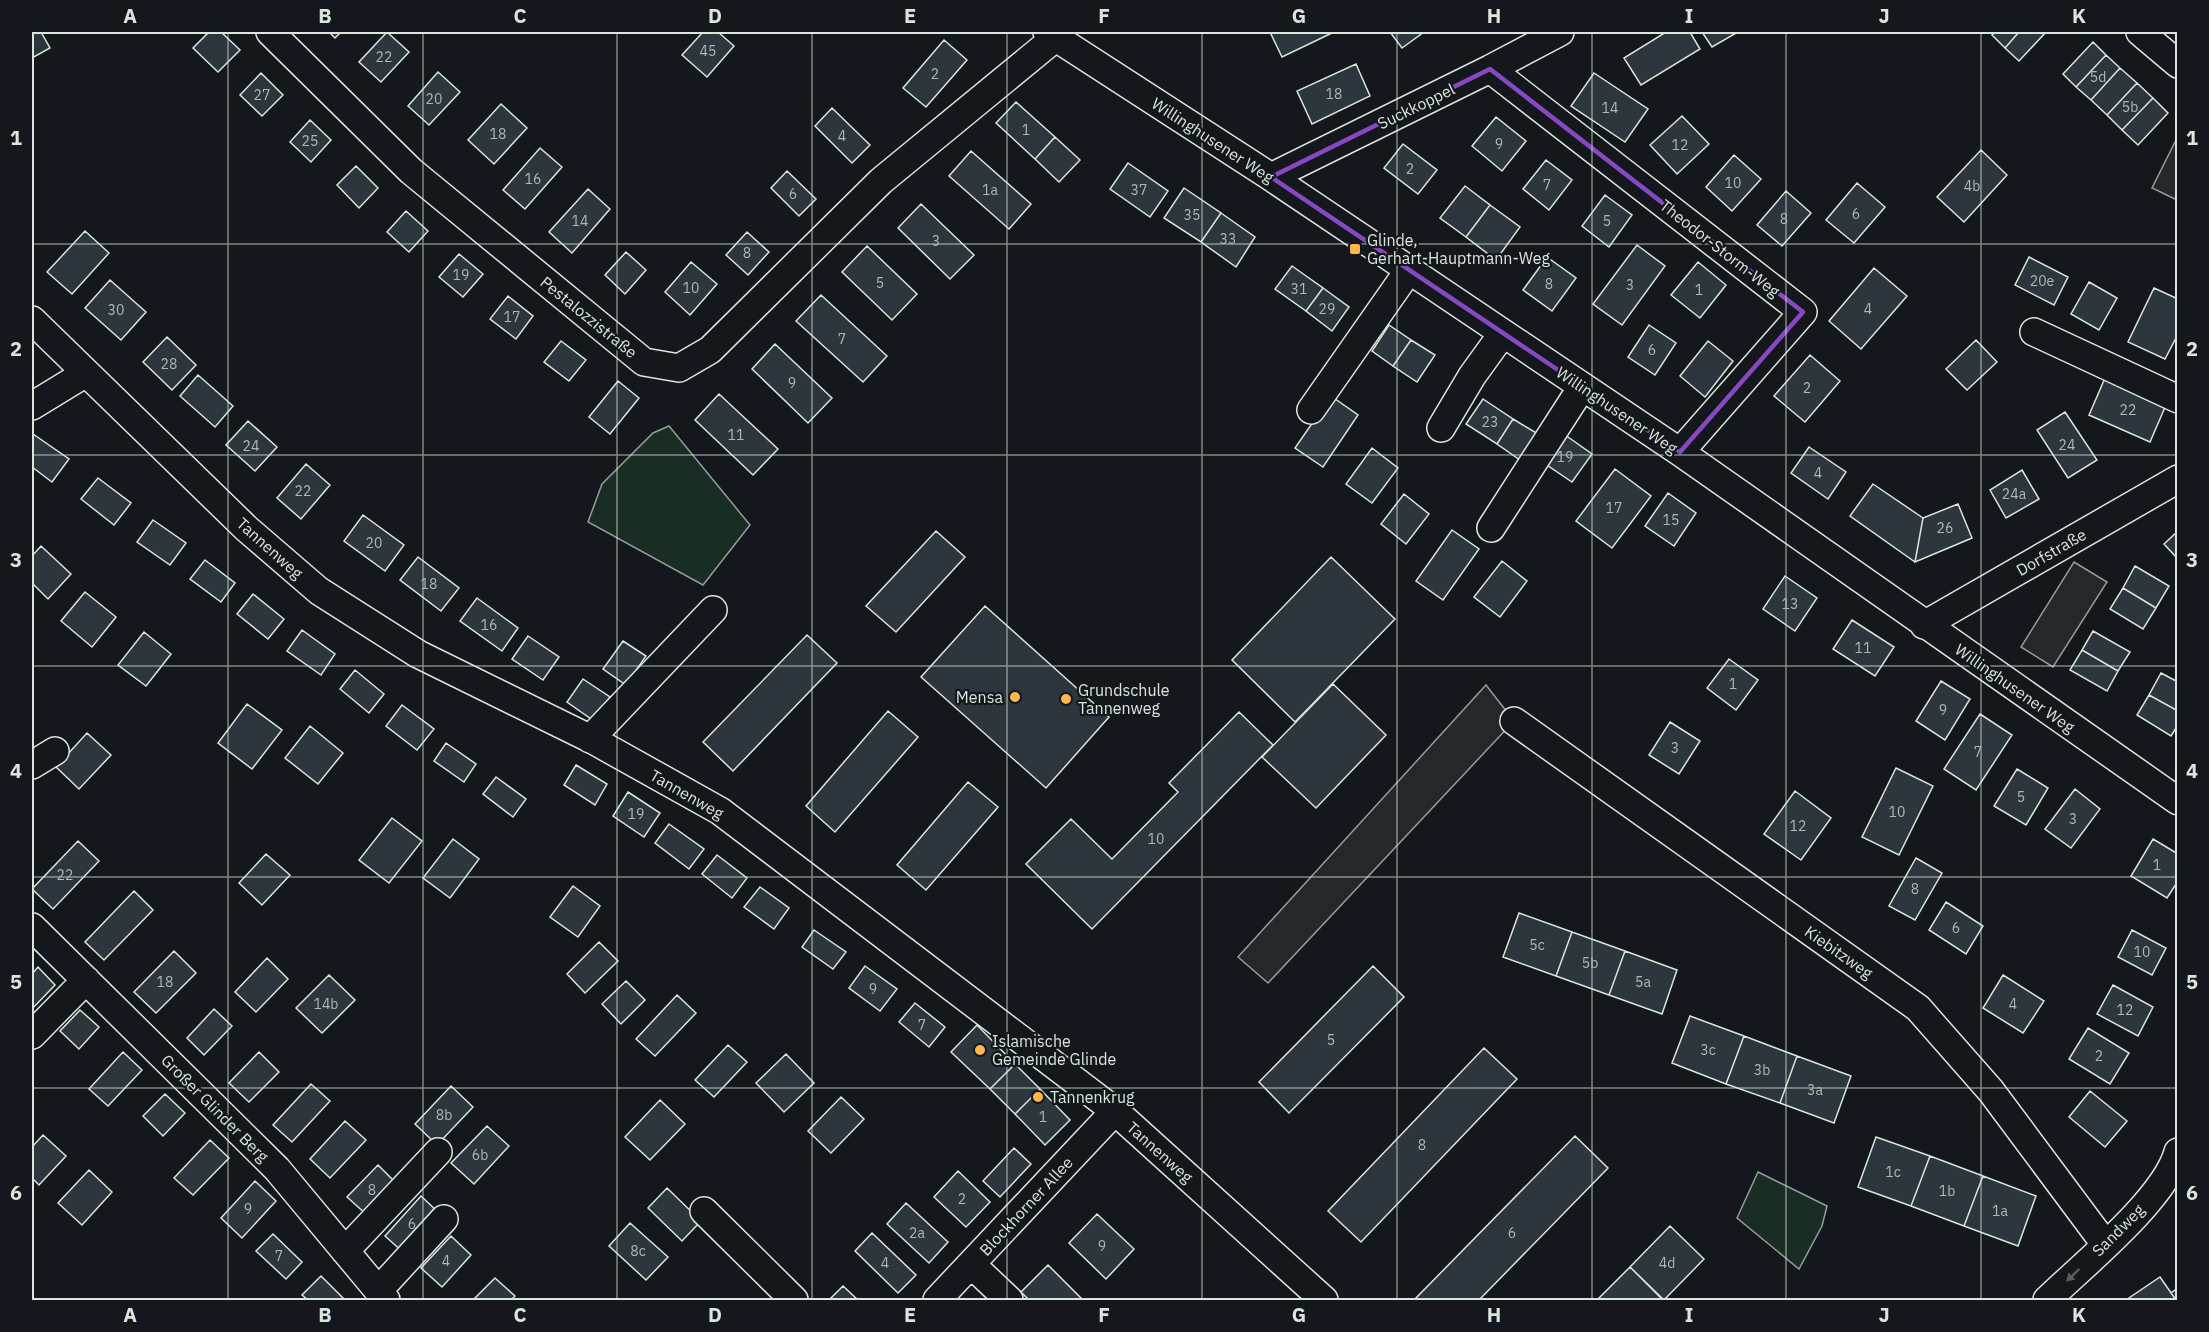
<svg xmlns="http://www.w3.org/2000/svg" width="2209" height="1332" font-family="'IBM Plex Sans',sans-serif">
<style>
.green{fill:#1a2d24;stroke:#939e99;stroke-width:1.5}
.parking{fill:#24282b;stroke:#939e99;stroke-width:1.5}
.building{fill:#2c363c;stroke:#d8e6dc;stroke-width:1.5}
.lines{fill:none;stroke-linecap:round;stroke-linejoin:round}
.minor-casing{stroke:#d8e6dc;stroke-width:30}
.minor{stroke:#14181c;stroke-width:27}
.oneway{fill:#59605f}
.marked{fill:none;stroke:#8948c3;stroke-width:4.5;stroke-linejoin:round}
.grid{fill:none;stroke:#d8e6dc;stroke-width:1.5;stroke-opacity:0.55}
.poi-dot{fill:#ffb74d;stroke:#14181c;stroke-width:2}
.labels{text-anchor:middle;stroke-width:4.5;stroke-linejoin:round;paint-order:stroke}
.number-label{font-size:14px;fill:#adbab4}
.street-label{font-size:16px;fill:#d8e6dc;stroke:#14181c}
.poi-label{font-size:16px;fill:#d8e6dc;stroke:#14181c;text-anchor:start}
.neatline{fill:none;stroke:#d8e6dc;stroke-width:2}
.grid-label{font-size:20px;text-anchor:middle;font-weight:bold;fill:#d8e6dc}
</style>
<rect width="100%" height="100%" fill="#14181c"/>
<path class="green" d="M669,426L750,525L703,585L588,522L602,484L653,433Z
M1758,1172L1827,1206L1822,1226L1799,1269L1737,1218Z"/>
<path class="parking" d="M2177,138V200L2152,188Z
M2074,562L2107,582L2053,667L2021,647Z
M1486,685L1514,721L1268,983L1238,957Z"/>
<path class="building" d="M32,32H41L50,48L32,58Z
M209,32H221L240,50L218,72L193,48Z
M329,32H341L335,38Z
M387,32L409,52L381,82L359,62Z
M703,32H718L734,46L707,77L682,55Z
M1270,32H1334L1282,57Z
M1390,32H1424L1402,48Z
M1666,32H1690L1700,49L1641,85L1624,58Z
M1702,32H1738L1712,47Z
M1995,32H2019L2005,48L1992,35Z
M2019,32H2046L2019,61L2005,48Z
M944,40L967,60L926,107L903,88Z
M2093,42L2106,55L2076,87L2063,74Z
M2106,55L2120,68L2091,100L2076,87Z
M1356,64L1370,96L1312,124L1297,91Z
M2120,68L2137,83L2107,115L2091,100Z
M438,72L460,92L429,125L408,106Z
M261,73L283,95L262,116L240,95Z
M1594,73L1648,109L1625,142L1571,106Z
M2137,83L2153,98L2122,130L2107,115Z
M2153,98L2168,113L2138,145L2122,130Z
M1016,102L1055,137L1035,159L996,123Z
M501,104L527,128L494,164L468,140Z
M832,108L870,145L852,163L815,126Z
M1682,116L1709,144L1677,174L1650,145Z
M1496,117L1526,141L1502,171L1472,146Z
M310,120L331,140L311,162L290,142Z
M1055,137L1080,160L1059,182L1035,159Z
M1403,144L1437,170L1418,194L1384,168Z
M540,148L562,167L525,209L503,190Z
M1981,150L2007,175L1964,222L1937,197Z
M971,151L1031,204L1009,229L949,176Z
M1734,155L1761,179L1732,211L1706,187Z
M1546,160L1572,180L1549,210L1523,189Z
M1128,163L1168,191L1150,217L1110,189Z
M356,166L378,188L359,208L337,185Z
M787,171L816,199L799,216L771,188Z
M1857,183L1885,207L1854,243L1826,220Z
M1465,186L1490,205L1466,237L1440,218Z
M1184,188L1221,213L1201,242L1164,218Z
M588,189L610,209L572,253L549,232Z
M1786,191L1811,213L1782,246L1757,225Z
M1605,195L1632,215L1609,247L1582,226Z
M921,204L974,255L950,279L898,228Z
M1490,205L1520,227L1496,260L1466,237Z
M406,211L428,231L409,252L387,232Z
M1221,213L1255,237L1236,267L1201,242Z
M85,231L109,253L72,294L47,272Z
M747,232L769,252L748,275L726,255Z
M1637,245L1665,266L1622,325L1593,304Z
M867,246L917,294L892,320L842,272Z
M626,252L646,270L625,294L605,275Z
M459,254L483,274L463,297L439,277Z
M1547,257L1576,278L1552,311L1523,290Z
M2029,257L2068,277L2054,305L2015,285Z
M691,262L717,284L690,315L665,292Z
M1698,262L1726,285L1700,318L1671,295Z
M1292,266L1323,288L1306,311L1275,289Z
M1874,268L1907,296L1861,349L1829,321Z
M110,280L146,312L121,340L85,308Z
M2089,282L2117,298L2099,330L2071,314Z
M1323,288L1349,307L1332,331L1306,311Z
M2154,288L2178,299V334L2165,359L2128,342Z
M821,295L887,356L863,382L796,321Z
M508,296L533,316L516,339L490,319Z
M1389,325L1411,340L1393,366L1372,351Z
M1649,325L1676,343L1655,375L1628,357Z
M167,337L196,365L172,390L143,362Z
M1411,340L1435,355L1417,382L1393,366Z
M1976,340L1997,362L1967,390L1946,369Z
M561,341L586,360L569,381L544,362Z
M1708,341L1733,361L1705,397L1680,376Z
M775,344L832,398L808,423L752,369Z
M1810,355L1840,381L1805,422L1774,396Z
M198,375L233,406L215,427L180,396Z
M2105,378L2166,405L2150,442L2089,415Z
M618,381L639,398L610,434L589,417Z
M719,394L778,449L753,475L695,420Z
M1331,396L1358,415L1323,467L1295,448Z
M1483,399L1513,419L1497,444L1466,424Z
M2065,412L2097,460L2068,478L2037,430Z
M1513,419L1538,434L1520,460L1497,444Z
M248,421L277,447L255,471L226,445Z
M1558,430L1592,454L1572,482L1538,459Z
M33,434L69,459L52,482L32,467Z
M1809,447L1846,472L1828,499L1791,473Z
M1372,448L1398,468L1372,503L1346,484Z
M306,464L330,485L301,519L277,498Z
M1615,469L1651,496L1612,548L1576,521Z
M2022,470L2039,499L2006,518L1990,490Z
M98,478L131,503L114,525L81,499Z
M1873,484L1923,518L1915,562L1850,516Z
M1668,493L1696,513L1674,546L1645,526Z
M1404,494L1429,514L1406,544L1381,524Z
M1958,504L1972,538L1915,562L1923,518Z
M363,515L404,545L385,571L344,541Z
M153,520L186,543L170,565L137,542Z
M1452,530L1479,549L1443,600L1416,581Z
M936,531L965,557L896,632L866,606Z
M2178,531V559L2164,544Z
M41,546L71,574L48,599L32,583V556Z
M418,557L459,588L441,611L400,580Z
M1331,557L1395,619L1295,722L1232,660Z
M205,560L235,583L221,602L190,579Z
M1502,561L1527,581L1500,617L1474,597Z
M2135,566L2169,586L2156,608L2123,588Z
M1785,576L1817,598L1795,631L1763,609Z
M2123,588L2156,608L2143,629L2110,609Z
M85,592L116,617L92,647L61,621Z
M253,594L284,619L268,639L237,614Z
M477,598L518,628L502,651L460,621Z
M985,606L1109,717L1046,788L921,677Z
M1852,620L1894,647L1875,676L1833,649Z
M302,630L335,654L321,675L287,651Z
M2093,631L2130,652L2118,671L2082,650Z
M144,632L171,654L146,686L118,665Z
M807,635L837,663L733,771L703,742Z
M528,636L559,657L543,680L512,659Z
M623,641L646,656L626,685L603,669Z
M2082,650L2118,671L2107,691L2070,670Z
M1729,659L1758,680L1736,710L1707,688Z
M355,670L384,694L369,713L340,689Z
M2161,673L2178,682V711L2149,695Z
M583,679L610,697L594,721L567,702Z
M1941,681L1970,699L1945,740L1916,721Z
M1333,684L1386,735L1316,808L1262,757Z
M2149,695L2178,711V725L2171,736L2137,715Z
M247,704L282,730L252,769L218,743Z
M402,705L434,729L417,750L386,726Z
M888,711L918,737L835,832L806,806Z
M1239,712L1273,745L1092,929L1026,864L1071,819L1112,859L1178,792L1169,783Z
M1980,714L2012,735L1976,790L1944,769Z
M1670,722L1700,741L1679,774L1649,755Z
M310,726L343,753L318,784L285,758Z
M87,733L111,755L79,789L56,767Z
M446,743L476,764L464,782L434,761Z
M576,765L607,784L595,805L564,785Z
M1896,768L1933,786L1899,855L1862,837Z
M2017,769L2048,788L2026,825L1994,806Z
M496,777L526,799L513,817L483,794Z
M968,782L998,807L926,890L897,865Z
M2075,789L2100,809L2071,848L2045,829Z
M1795,791L1831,818L1801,860L1764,834Z
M628,792L660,813L644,837L613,816Z
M392,818L422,841L389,883L359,860Z
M669,824L704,849L689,869L655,843Z
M453,839L479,859L450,898L423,878Z
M2153,839L2178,854V881L2167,898L2131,876Z
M78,841L99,861L53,909L32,889Z
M266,854L290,875L262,905L239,883Z
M717,855L747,878L732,898L702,874Z
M1916,858L1942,873L1915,920L1889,906Z
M573,886L600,906L578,937L550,917Z
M760,887L789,908L774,929L744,907Z
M134,891L153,910L104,960L85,942Z
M1946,902L1983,926L1966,954L1929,930Z
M1519,913L1572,932L1556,976L1503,957Z
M814,930L846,952L833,969L802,947Z
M2132,930L2166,948L2152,975L2118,957Z
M1572,932L1625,951L1609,995L1556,976Z
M599,942L618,961L585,993L567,974Z
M174,951L196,973L156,1013L134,992Z
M1625,951L1677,970L1662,1014L1609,995Z
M267,958L288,979L256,1012L235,992Z
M865,966L897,989L880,1011L849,988Z
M1373,966L1404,997L1289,1113L1259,1082Z
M38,967L55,985L32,1009V974Z
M329,975L355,1000L322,1033L296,1008Z
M2003,975L2044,1001L2023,1033L1983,1008Z
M626,981L645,1000L621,1024L602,1004Z
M2113,985L2153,1007L2138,1036L2097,1014Z
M677,995L696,1013L655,1056L636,1039Z
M915,1003L945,1027L929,1047L899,1022Z
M214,1009L232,1026L204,1055L187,1038Z
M80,1010L99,1027L79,1049L60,1031Z
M1690,1016L1744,1036L1726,1084L1672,1063Z
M977,1025L1015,1064L990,1089L951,1052Z
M2088,1028L2129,1053L2110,1084L2069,1059Z
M1744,1036L1797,1056L1780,1103L1726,1084Z
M728,1045L747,1062L714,1097L695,1080Z
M1484,1048L1517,1079L1361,1242L1328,1211Z
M123,1052L142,1070L108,1106L89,1089Z
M259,1052L279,1072L249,1102L229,1083Z
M786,1054L814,1083L784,1112L756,1083Z
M1797,1056L1851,1076L1834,1123L1780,1103Z
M1015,1064L1040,1089L1015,1114L990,1089Z
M311,1084L330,1101L292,1142L273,1125Z
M451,1086L473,1107L437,1145L415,1124Z
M1040,1089L1070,1120L1045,1145L1015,1114Z
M2090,1091L2127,1121L2105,1147L2069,1117Z
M165,1094L185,1113L163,1136L143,1116Z
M841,1097L864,1119L831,1153L808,1131Z
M660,1100L685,1124L650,1160L625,1137Z
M345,1121L366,1140L330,1178L310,1159Z
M487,1126L509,1146L474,1184L451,1163Z
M43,1135L66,1156L39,1185L32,1178V1147Z
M1575,1136L1608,1168L1479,1300H1419L1416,1298Z
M1876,1137L1930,1156L1911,1206L1858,1187Z
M210,1140L229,1158L193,1195L174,1178Z
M1014,1148L1031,1164L1000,1197L983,1181Z
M1930,1156L1983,1176L1964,1226L1911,1206Z
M378,1165L397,1184L367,1215L347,1197Z
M89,1170L112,1192L82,1225L58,1203Z
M958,1171L990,1202L966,1227L934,1197Z
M1983,1176L2036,1196L2018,1246L1964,1226Z
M255,1181L276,1201L242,1238L221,1218Z
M667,1188L701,1221L682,1241L648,1208Z
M421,1196L439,1213L404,1253L385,1236Z
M906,1203L948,1242L929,1263L887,1224Z
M1097,1214L1134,1249L1106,1279L1069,1243Z
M630,1223L668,1257L646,1280L609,1246Z
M1670,1226L1704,1259L1664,1300L1630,1267Z
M872,1233L916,1275L898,1293L855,1251Z
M273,1234L302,1262L286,1279L256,1251Z
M451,1236L471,1255L442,1287L421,1268Z
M1048,1265L1082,1299L1080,1300H1029L1021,1292Z
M1630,1267L1663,1300H1597Z
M321,1276L345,1300H308L302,1295Z
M2160,1277L2176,1300H2126Z
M495,1278L515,1296L511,1300H473Z
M843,1286L858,1300H829Z
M2178,1288V1300H2176L2171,1293Z"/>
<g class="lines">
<defs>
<path id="minor" d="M270,32L411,171L644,362L679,368L710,350L881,181L1055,38
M1047,32L1271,177L1680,452L2178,801
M2140,32L2178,64
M1490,69L1803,312L1680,452
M1271,177L1490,69L1560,32
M32,320L247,529L319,591L418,654L593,740L720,811L1115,1111L1324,1300
M2034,332L2178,399
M32,406L86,373
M1311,410L1409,270
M1441,428L1472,376L1503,333
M1491,528L1582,387
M1924,625L2178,479
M1514,721L1918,1008L1991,1091L2105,1244
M590,739L713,610
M32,765L55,751
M32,927L277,1169L386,1300
M32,1035L86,980
M704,1211L794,1300
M345,1251L438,1152
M971,1264L1009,1300
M378,1291L444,1219
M937,1300L1115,1111
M2047,1300C2083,1265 2165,1199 2178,1152"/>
</defs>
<use href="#minor" class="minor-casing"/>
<use href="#minor" class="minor"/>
</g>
<defs><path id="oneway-solid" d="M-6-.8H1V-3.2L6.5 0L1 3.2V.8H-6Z" transform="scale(1.5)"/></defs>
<use class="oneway" href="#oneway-solid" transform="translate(2073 1275) rotate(136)"/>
<path class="marked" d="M1490,69L1803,312L1680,452L1271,177Z"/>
<path class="grid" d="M228,32V1300M423,32V1300M617,32V1300M812,32V1300M1007,32V1300M1202,32V1300M1397,32V1300M1592,32V1300M1786,32V1300M1981,32V1300M32,244H2178M32,455H2178M32,666H2178M32,877H2178M32,1088H2178"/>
<g class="poi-dot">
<rect x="1349" y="243" width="12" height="12" rx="3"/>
<circle cx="1015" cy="697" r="6"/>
<circle cx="1066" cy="699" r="6"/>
<circle cx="980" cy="1050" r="6"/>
<circle cx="1038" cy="1097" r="6"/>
</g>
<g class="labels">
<g class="number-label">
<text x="708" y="56">45</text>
<text x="384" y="62">22</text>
<text x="935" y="79">2</text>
<text x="2098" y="82">5d</text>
<text x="1334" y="99">18</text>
<text x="262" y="100">27</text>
<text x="434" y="104">20</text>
<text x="2130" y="112">5b</text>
<text x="1610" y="113">14</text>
<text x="1026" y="135">1</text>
<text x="498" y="139">18</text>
<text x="842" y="141">4</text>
<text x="310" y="146">25</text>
<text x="1499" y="149">9</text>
<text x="1680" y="150">12</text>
<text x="1410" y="174">2</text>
<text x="533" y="184">16</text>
<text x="1733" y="188">10</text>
<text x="1547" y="190">7</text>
<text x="1972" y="191">4b</text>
<text x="990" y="195">1a</text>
<text x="1139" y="195">37</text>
<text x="793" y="199">6</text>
<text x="1856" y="219">6</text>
<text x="1192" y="220">35</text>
<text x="1784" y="224">8</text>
<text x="580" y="226">14</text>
<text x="1607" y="226">5</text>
<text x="1228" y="244">33</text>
<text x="936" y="246">3</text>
<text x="747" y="258">8</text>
<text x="461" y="280">19</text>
<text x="2042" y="286">20e</text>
<text x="880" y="288">5</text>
<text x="1549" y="289">8</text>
<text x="1630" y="290">3</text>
<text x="691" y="293">10</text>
<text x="1299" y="294">31</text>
<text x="1699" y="295">1</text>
<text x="1327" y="314">29</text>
<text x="1868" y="314">4</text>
<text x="116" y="315">30</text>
<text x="512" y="322">17</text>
<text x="842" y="344">7</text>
<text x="1652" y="355">6</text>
<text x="169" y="369">28</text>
<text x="792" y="388">9</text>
<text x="1807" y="393">2</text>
<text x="2128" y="415">22</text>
<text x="1490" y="427">23</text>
<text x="736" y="440">11</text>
<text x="2067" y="450">24</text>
<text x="251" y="451">24</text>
<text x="1565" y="462">19</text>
<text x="1818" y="478">4</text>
<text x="303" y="496">22</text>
<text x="2014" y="499">24a</text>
<text x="1614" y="513">17</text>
<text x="1671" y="525">15</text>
<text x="1945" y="533">26</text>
<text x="374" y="548">20</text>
<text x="429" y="589">18</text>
<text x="1790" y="609">13</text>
<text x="489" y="630">16</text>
<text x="1863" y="653">11</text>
<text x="1733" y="689">1</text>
<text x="1943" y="715">9</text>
<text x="1675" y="753">3</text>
<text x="1978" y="757">7</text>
<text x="2021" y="802">5</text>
<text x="1897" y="817">10</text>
<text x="636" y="819">19</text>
<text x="2073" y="824">3</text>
<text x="1798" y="831">12</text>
<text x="1156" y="844">10</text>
<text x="2157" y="870">1</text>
<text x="65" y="880">22</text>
<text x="1915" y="894">8</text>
<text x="1956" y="933">6</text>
<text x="1537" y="950">5c</text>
<text x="2142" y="957">10</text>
<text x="1590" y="968">5b</text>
<text x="165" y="987">18</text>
<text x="1643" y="987">5a</text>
<text x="873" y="994">9</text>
<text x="326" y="1009">14b</text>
<text x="2013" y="1009">4</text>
<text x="2125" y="1015">12</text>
<text x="922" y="1030">7</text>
<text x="1331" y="1045">5</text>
<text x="1708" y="1055">3c</text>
<text x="2099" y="1061">2</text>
<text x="1762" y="1075">3b</text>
<text x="1815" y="1095">3a</text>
<text x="444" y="1120">8b</text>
<text x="1043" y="1122">1</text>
<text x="1422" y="1150">8</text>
<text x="480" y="1160">6b</text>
<text x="1893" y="1177">1c</text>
<text x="372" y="1195">8</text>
<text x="1947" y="1196">1b</text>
<text x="962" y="1204">2</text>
<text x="248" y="1214">9</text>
<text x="2000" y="1216">1a</text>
<text x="412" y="1229">6</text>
<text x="917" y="1238">2a</text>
<text x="1512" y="1238">6</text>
<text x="1102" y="1251">9</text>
<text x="638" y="1256">8c</text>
<text x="279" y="1261">7</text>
<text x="446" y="1266">4</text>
<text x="885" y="1268">4</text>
<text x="1667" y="1268">4d</text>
</g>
<g class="street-label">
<text transform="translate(1416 106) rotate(-26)" y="6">Suckkoppel</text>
<text transform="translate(1213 140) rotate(33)" y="6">Willinghusener Weg</text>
<text transform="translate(1720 248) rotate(38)" y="6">Theodor-Storm-Weg</text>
<text transform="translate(589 317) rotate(39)" y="6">Pestalozzistraße</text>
<text transform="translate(1617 410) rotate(34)" y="6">Willinghusener Weg</text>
<text transform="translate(270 548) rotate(42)" y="6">Tannenweg</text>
<text transform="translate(2051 552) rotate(-30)" y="6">Dorfstraße</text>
<text transform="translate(2015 688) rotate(35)" y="6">Willinghusener Weg</text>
<text transform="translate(687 794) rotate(30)" y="6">Tannenweg</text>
<text transform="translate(1839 952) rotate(35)" y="6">Kiebitzweg</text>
<text transform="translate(215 1108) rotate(45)" y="6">Großer Glinder Berg</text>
<text transform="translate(1160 1152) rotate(42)" y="6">Tannenweg</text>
<text transform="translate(1026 1206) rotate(-47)" y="6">Blockhorner Allee</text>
<text transform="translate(2118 1230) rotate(-45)" y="6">Sandweg</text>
</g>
<g class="poi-label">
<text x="1367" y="246">Glinde,<tspan x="1367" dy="18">Gerhart-Hauptmann-Weg</tspan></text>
<text x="1078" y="696">Grundschule<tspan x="1078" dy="18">Tannenweg</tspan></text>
<text x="1003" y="703" text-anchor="end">Mensa</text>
<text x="992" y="1047">Islamische<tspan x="992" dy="18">Gemeinde Glinde</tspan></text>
<text x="1050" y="1103">Tannenkrug</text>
</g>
</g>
<rect width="2209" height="1332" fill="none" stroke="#14181c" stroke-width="66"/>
<rect x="33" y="33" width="2143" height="1266" class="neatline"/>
<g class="grid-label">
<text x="130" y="23">A</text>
<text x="325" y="23">B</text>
<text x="520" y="23">C</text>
<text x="715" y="23">D</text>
<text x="910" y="23">E</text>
<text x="1104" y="23">F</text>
<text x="1299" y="23">G</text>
<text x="1494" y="23">H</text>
<text x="1689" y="23">I</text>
<text x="1884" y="23">J</text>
<text x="2079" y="23">K</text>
<text x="16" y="145">1</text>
<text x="2192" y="145">1</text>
<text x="16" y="356">2</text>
<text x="2192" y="356">2</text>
<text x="16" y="567">3</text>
<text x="2192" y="567">3</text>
<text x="16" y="778">4</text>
<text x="2192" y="778">4</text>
<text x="16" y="989">5</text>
<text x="2192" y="989">5</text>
<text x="16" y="1200">6</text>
<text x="2192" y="1200">6</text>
<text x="130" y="1322">A</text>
<text x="325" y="1322">B</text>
<text x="520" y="1322">C</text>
<text x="715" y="1322">D</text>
<text x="910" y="1322">E</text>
<text x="1104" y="1322">F</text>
<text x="1299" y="1322">G</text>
<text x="1494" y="1322">H</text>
<text x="1689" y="1322">I</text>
<text x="1884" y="1322">J</text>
<text x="2079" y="1322">K</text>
</g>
</svg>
